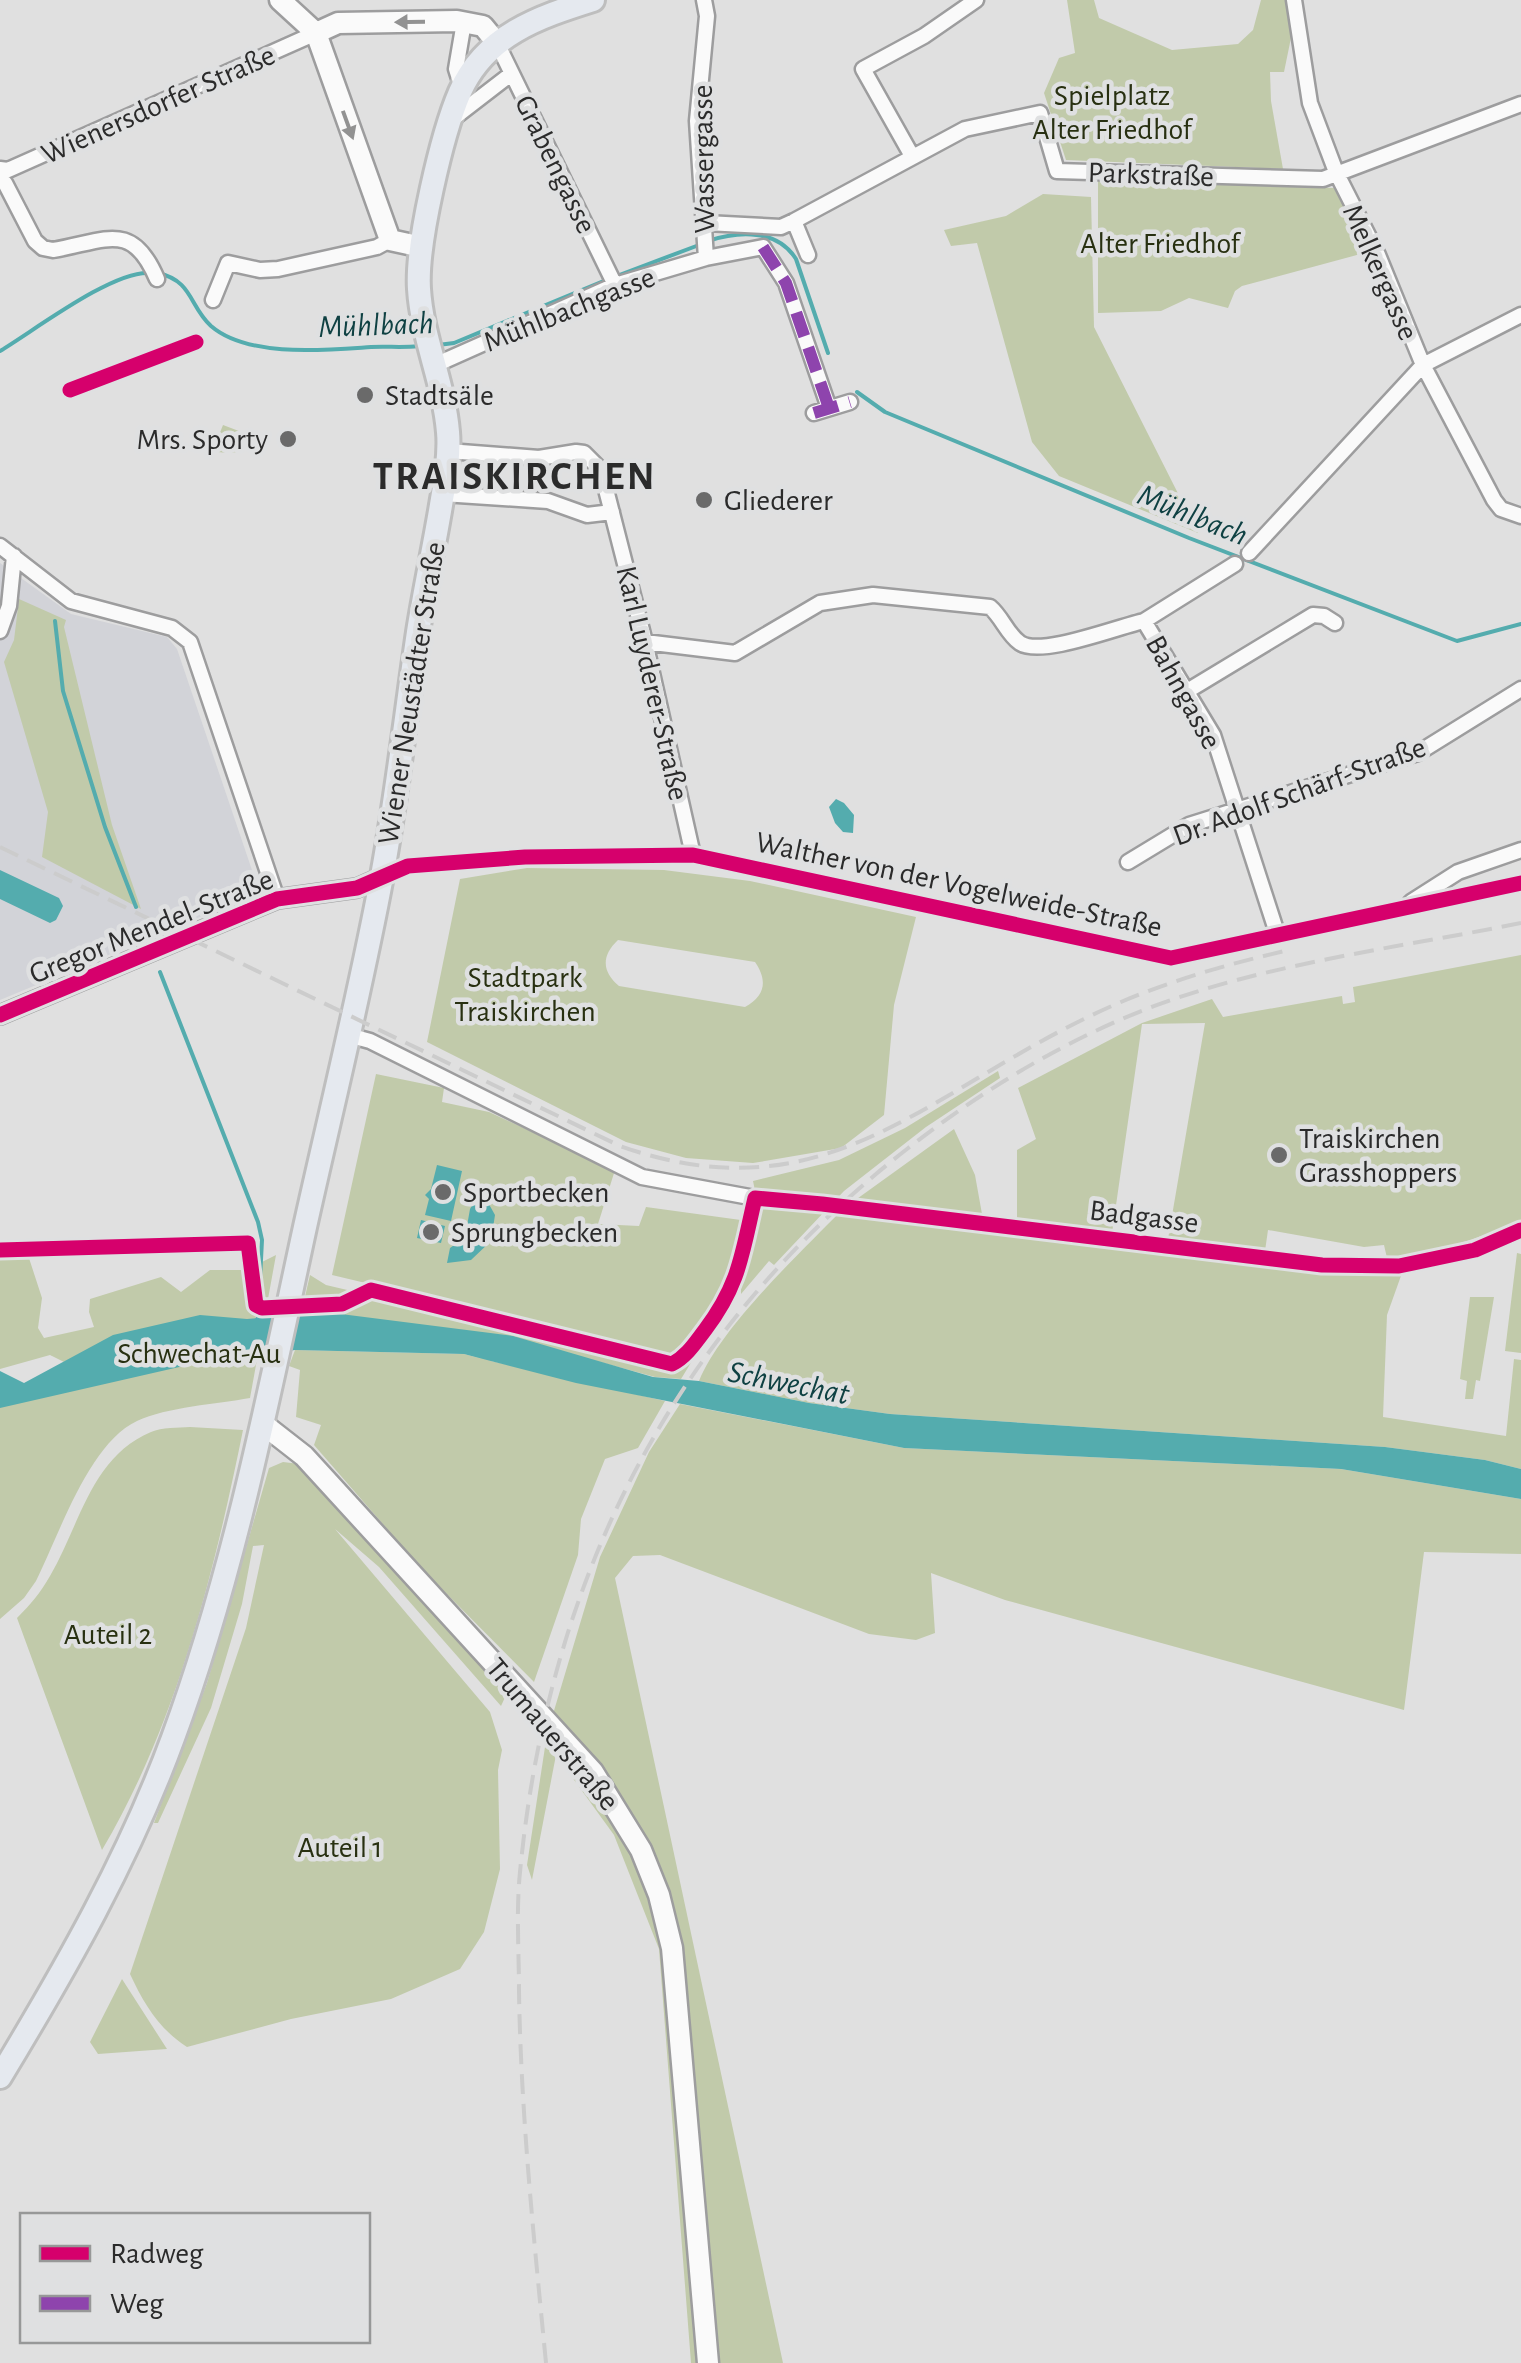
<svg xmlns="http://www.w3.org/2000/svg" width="1521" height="2363" font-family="'Alegreya Sans',sans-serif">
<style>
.built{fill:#d2d3d8}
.green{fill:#c1caaa;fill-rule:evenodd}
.water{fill:#54acae}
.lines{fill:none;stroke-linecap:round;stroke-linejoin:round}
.stream{stroke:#54acae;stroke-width:4}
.minor-casing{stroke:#9d9d9e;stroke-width:19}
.tertiary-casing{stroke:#9d9d9e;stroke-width:22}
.secondary-casing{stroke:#9d9d9e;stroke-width:25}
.primary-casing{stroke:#bebebe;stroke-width:28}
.minor{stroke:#fafafa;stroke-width:14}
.tertiary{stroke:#fafafa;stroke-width:18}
.secondary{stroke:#fafafa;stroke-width:20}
.primary{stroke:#e5e9ef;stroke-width:22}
.rail{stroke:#ccc;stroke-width:4;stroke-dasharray:20 10;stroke-linecap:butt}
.quiet{stroke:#8e44ad;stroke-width:12;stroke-dasharray:25 12;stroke-linecap:butt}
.cycleway-casing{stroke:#dfe0e1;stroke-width:21}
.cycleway{stroke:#d6006c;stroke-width:15}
.oneway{fill:#929292}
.poi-dot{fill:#6a6a6a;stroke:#dfe0e1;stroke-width:4}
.labels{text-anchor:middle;stroke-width:9;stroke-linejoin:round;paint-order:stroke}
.park-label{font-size:30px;fill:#283011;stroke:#dfe0e1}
.street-label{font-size:30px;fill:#2b2b2b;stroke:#dfe0e1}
.poi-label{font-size:30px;fill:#2b2b2b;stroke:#dfe0e1;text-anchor:start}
.water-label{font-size:32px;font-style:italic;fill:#0f4143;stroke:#dfe0e1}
.district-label{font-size:40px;font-weight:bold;letter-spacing:2.5px;fill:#2b2b2b;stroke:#dfe0e1}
</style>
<rect width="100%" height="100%" fill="#e0e0e0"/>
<path class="built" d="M0,563L71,614L167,637L177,649L255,879L241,900L0,1000Z"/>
<path class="green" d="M1067,0H1094L1099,18L1172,50L1238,44L1253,30L1261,0H1286L1292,33L1284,72H1270L1271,101L1283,169L1066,160L1044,93L1059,58L1075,53Z
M1098,179L1334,188L1368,252L1242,286L1235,291L1228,308L1189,298L1161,311L1098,313Z
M1043,194L1091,197L1094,327L1198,533L1059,476L1032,442L977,243L951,246L944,230L1006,216Z
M223,425L257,438C249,452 233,454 218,452L215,445Z
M19,599L66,620L64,627L112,825L141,909L42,857L48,812L4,662L14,640Z
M527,868L664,870L750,881L916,917L894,1005L884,1115L841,1148L753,1163L686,1158L626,1142L427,1042L460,879ZM618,940L755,962C768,981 765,996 745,1007L619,986C602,972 601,956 618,940Z
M1521,955V1221C1477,1239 1435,1253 1387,1258L1384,1245L1364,1247L1268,1230L1265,1251L1168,1239L1205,1023L1142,1024L1112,1233L1017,1218V1150L1036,1139L1018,1088L1142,1023L1212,999L1223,1017L1342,996L1343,1004L1355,1002L1353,987Z
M998,1071L1000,1078L926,1127L844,1191L774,1265L769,1261L741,1294C740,1252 763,1222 753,1181L839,1160L905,1128Z
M376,1074L444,1088L442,1102L489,1112L615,1170L598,1224L639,1226L646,1207L748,1221L727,1292L682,1352L665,1358L578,1331L501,1315L499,1325L671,1367L692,1361L681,1379L655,1377L497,1334L491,1361L665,1401L638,1448L605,1459L581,1519L578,1555L534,1682L422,1569L314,1445L321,1425L296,1417L300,1370L289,1366L295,1350L464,1354L483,1359L325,1312L301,1314L310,1275L326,1285L492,1324L496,1314L332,1275Z
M954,1129L975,1175L982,1214L854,1201Z
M841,1211C898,1222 956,1223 1012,1237L1317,1271L1402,1273L1387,1315L1383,1417L1506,1436L1514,1359L1521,1360V1469L1485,1460L1385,1447L890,1414L809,1403L699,1381C721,1327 799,1254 841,1211Z
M1517,1253L1521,1254V1353L1505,1351Z
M0,1255H28L42,1298L38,1328L44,1338L94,1327L89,1312L90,1299L161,1277L181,1292L210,1270H246L276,1255L250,1398C217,1404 167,1407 137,1421C89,1443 59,1535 36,1581L24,1598L0,1619V1403L87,1350L64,1362L50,1355L0,1369Z
M1470,1297H1494L1480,1381L1476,1380L1473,1399H1465L1467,1381L1460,1379Z
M680,1404L904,1448L1341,1469L1521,1499V1554L1424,1552L1404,1710L1005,1600L931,1573L935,1633L916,1640L869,1634L660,1555L633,1556L615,1578L783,2363H691L659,1949L614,1835L556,1755L532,1880L527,1865L547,1734L600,1557L649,1452Z
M190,1427L243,1430C214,1573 177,1723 102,1850L17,1618C30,1605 41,1592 50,1576C80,1525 91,1457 151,1432C162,1427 178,1428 190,1427Z
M283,1462L299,1464L507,1693L501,1706L379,1567L335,1529L490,1712L502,1750L498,1770L500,1869L484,1932L460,1969L391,1999L291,2019L187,2047C159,2029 144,2004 130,1974L246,1628L264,1545L253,1546L242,1604L211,1708L158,1823H154L207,1683L269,1468Z
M122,1979L167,2049L98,2054L90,2042Z"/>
<path class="water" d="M836,799L844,803L854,815L853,833L843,832L835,823L829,807Z
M0,870L59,898L63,906L56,920L50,923L0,899Z
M437,1165L462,1171L451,1221L425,1215L429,1199L425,1195L431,1189Z
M481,1190L495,1215L491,1241L471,1260L447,1263L450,1248L457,1243L455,1233L460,1227L467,1226L470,1209Z
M421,1220L445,1226L441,1243L417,1238Z
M325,1312L513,1336L653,1377L699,1381L809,1403L890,1414L1385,1447L1485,1460L1521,1469V1499L1341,1469L904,1448L576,1383L464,1354L295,1350L188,1365L0,1408V1371L24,1383L113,1335L200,1315L247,1319Z"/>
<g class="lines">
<path class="stream" d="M708,241C739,231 777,229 796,259L828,353
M158,273C193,281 189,306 211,326C248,358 326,350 371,347C387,346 403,348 418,346
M614,277L699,245
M438,345L454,343L606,280
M0,351C35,330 112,271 149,273
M857,392L885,412L1189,538L1457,641L1521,624
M55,621L63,691L105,827L136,907
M160,972L258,1222L262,1240L258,1318"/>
<defs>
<path id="minor" d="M704,0L707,16L697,121L706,258
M1294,0L1310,103L1336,172L1378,255L1423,365L1494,500L1501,509L1521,516
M497,43L615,285
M462,88L456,69L464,22
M450,121L511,74
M912,156L863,69L924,36L976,0
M0,169L8,170L316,33
M0,181L5,183L35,241L43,248L53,250C106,241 132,220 157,279
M794,221L965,129L1040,113L1057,171L1323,179L1521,104
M706,223L781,227L794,221L808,255
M213,300L228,263L260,270L278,269L377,247L390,240
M435,365L615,285L706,258L763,247L786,283L829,408
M814,413L850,402
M448,451L539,458L576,452L584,453L601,470L645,642L693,855
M443,494L548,501L587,515L612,512
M0,546L71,601L172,628L190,642L277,899
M1249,553L1423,365L1521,315
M1144,621L1235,564
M0,631L9,606L14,556
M645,642L735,653L820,603L873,595L990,607C1002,617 1007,634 1020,643C1041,657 1117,627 1144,621L1213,735L1277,933
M1189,690L1313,615L1324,616L1335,623
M1128,862L1189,825L1418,753L1521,689
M382,877L408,866L525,857L693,855L1171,958L1521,883
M1411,902L1458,872L1521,850
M348,1035L370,1041L642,1177L755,1198L822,1204L1322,1265L1399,1266L1475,1250L1521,1230"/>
<path id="tertiary" d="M0,1015L277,899L357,888L382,877"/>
<path id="secondary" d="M280,0L316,33L390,240L422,247
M316,33L338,23L457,21L483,26L497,43
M263,1424L304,1456L593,1772L641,1850L659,1895L672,1948L708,2363"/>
<path id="primary" d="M0,2077C66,1968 129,1858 173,1738C234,1573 268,1398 305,1227C331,1110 360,994 382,876C397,795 406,713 418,632C425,587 435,543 442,499C446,478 450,454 448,432C444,383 422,338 419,289C416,244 442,134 460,92C485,35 539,17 593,0"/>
</defs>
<use href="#minor" class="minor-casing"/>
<use href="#tertiary" class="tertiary-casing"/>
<use href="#secondary" class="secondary-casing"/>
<use href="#primary" class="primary-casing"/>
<use href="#minor" class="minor"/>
<use href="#tertiary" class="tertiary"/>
<use href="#secondary" class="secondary"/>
<use href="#primary" class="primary"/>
<path class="rail" d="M0,847L620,1146C821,1217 919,1099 1086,1018C1151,986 1219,966 1289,950
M546,2363C534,2239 521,2116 519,1992C519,1952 516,1911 520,1872C548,1579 673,1331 907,1149C980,1092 1061,1042 1149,1008C1268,963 1397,948 1521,923"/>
<path class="quiet" d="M763,247L786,283L829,408
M814,413L850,402"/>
<defs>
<path id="cycleway" d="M70,390L196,342
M0,1015L277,899L357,888L408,866L525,857L693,855L1171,958L1521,883
M0,1250L248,1243L256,1305L262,1308L342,1304L371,1290L672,1364C687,1356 695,1343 705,1330C740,1284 742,1253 755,1198L822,1204L1322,1265L1399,1266L1475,1250L1521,1230"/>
</defs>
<use href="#cycleway" class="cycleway-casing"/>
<use href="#cycleway" class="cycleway"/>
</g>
<defs><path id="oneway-solid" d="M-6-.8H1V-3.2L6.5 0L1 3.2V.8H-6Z" transform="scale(2.5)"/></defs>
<g class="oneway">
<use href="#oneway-solid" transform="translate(410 22) rotate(179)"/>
<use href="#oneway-solid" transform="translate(348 125) rotate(70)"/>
</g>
<g class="poi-dot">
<circle cx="365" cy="395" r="10"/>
<circle cx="288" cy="439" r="10"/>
<circle cx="704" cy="500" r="10"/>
<circle cx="1279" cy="1155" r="10"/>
<circle cx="443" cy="1192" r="10"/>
<circle cx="431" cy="1232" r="10"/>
</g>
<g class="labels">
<g class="park-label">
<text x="1112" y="105">Spielplatz<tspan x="1112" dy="34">Alter Friedhof</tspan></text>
<text x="1160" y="253">Alter Friedhof</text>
<text x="525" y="987">Stadtpark<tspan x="525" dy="34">Traiskirchen</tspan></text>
<text x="199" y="1363">Schwechat-Au</text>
<text x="108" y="1644">Auteil 2</text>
<text x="340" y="1857">Auteil 1</text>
</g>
<g class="street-label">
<text transform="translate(158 104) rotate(-24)" y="10">Wienersdorfer Straße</text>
<text transform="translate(703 159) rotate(-91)" y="10">Wassergasse</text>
<text transform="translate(556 164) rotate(64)" y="10">Grabengasse</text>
<text transform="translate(1151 174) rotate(2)" y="10">Parkstraße</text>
<text transform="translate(1381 272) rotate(66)" y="10">Melkergasse</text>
<text transform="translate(569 309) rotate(-22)" y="10">Mühlbachgasse</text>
<text transform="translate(653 683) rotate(77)" y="10">Karl Luyderer-Straße</text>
<text transform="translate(1184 692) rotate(61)" y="10">Bahngasse</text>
<text transform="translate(411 693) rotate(-81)" y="10">Wiener Neustädter Straße</text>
<text transform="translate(1299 791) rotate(-20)" y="10">Dr. Adolf Schärf-Straße</text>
<text transform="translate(959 884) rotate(12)" y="10">Walther von der Vogelweide-Straße</text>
<text transform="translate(151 926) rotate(-22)" y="10">Gregor Mendel-Straße</text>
<text transform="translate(1144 1216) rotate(7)" y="10">Badgasse</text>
<text transform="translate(553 1734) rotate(50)" y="10">Trumauerstraße</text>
</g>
<g class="poi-label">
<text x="385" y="405">Stadtsäle</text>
<text x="268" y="449" text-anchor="end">Mrs. Sporty</text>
<text x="724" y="510">Gliederer</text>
<text x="1299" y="1148">Traiskirchen<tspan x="1299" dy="34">Grasshoppers</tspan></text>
<text x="463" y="1202">Sportbecken</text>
<text x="451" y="1242">Sprungbecken</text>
</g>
<g class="water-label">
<text transform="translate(376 324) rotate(-2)" y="11">Mühlbach</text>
<text transform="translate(1193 514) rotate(22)" y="11">Mühlbach</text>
<text transform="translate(789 1382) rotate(11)" y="11">Schwechat</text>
</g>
<g class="district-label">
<text x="515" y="489">TRAISKIRCHEN</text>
</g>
</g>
<rect x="20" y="2213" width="350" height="130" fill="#dfe0e1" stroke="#979898" stroke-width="2.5"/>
<rect x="40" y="2246" width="50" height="15" fill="#d6006c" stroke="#979898" stroke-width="2.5"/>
<text x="110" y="2263" font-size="30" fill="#2b2b2b">Radweg</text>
<rect x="40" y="2296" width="50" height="15" fill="#8e44ad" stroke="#979898" stroke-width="2.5"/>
<text x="110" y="2313" font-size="30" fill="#2b2b2b">Weg</text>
</svg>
